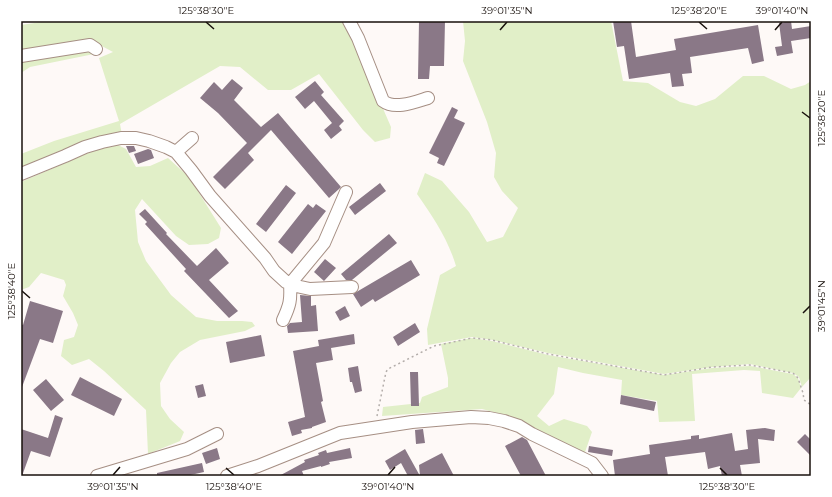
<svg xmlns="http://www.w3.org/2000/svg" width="832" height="497" font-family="Montserrat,sans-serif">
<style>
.green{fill:#e1efc8}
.building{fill:#8a7887}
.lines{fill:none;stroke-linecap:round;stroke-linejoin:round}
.minor-casing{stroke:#a68f84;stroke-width:14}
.path{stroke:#b4aeab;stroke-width:1.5;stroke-dasharray:2 3;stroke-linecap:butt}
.minor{stroke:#fff;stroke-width:12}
.ticks{fill:none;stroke:#18100c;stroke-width:1.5}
.neatline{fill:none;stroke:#18100c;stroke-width:1.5}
.ticks-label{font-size:10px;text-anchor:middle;fill:#18100c}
</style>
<rect width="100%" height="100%" fill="#fef9f7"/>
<path class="green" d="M48,21H345L391,127L390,138L375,142L363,130L319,74L291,90H268L240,67L220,66L120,124L122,135L21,170V154L54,141L119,121L99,58L113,52L98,44L21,53V25Z
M463,21H611L623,81L648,83L680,102L696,106L715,99L743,76H764L791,89L805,85L811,81V377L802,387L799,377L793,373L750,364L712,367L664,374L548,353L493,340L472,337L428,345L427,329L440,275L456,266C448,239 433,217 417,194L425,173L442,181L469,212L487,242L503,237L518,208L502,191L494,177L496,153L487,122L463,61L465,41Z
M89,49L94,54L30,67L21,73V59Z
M118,145L126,149L136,167L150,166L168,158L189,177L221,228L219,238L208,244L189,245L176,236L142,199L135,210L138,242L146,261L171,295L196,317L217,321H242L252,322L255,326L245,331L200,340L180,352L171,363L160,383L161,406L170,419L184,432L180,441L148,454L146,410L104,371L89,359L72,365L61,356L64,340L74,337L78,325L73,313L63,296L66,285L64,280L41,273L29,287L21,290V182L95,150Z
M472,338L492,341L548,355L664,375L712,368L750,366L793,374L798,378L801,388L793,398L762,393L760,371L744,370L692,374L695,421L659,422L657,401L621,395L622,380L583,373L558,367L554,394L537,416L549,426L564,419L587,426L592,432L584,455L501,414L482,409L382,416L383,407L420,403L422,397L448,387V378L441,344Z"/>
<path class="building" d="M419,21H445L444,66H430L429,79H418Z
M613,21H631L636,57L676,50L674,39L758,25L764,61L752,64L748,48L690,57L692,73L682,74L684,86L672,87L670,73L629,79L624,46L617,47Z
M791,21L792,29L811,26V38L791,41L793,53L777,56L775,47L782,46L779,23Z
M232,79L243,88L234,100L261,127L278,113L341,187L339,189L329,198L271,130L248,153L254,160L225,189L213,177L247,143L218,113L200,98L214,82L222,90Z
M315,81L324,92L321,95L344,121L339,126L342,130L331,139L324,130L332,123L314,101L305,109L295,97Z
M452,107L458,110L454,118L465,123L444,166L437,163L439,158L429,153Z
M126,146H134L136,151L129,153Z
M148,149L151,150L154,158L138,164L134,154Z
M380,183L386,191L355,215L349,207Z
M286,185L296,193L266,232L256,224Z
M308,204L313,208L316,204L326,211L292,254L278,242Z
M145,209L167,233L166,234L197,266L216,248L229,263L209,280L238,311L229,318L184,271L186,269L145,224L147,222L139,214Z
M389,234L397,243L352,280H346L341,274Z
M325,259L336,268L324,281L314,272Z
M411,260L420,275L375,302L373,299L361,307L353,294Z
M300,295L311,296V306L316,305L318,331L288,333L287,326L290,323L302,322Z
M30,301L63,311L53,343L40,339L22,387H21V324L23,325Z
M345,306L350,316L340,321L335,312Z
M415,323L420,332L398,346L393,337Z
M354,334L355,344L331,348L333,360L316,363L323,401L321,402L326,422L312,427V428L301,430L302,433L292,436L288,422L305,417L293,351L319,346L318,340Z
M261,335L265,356L230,363L226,342Z
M358,366L362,391L355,393L352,382H350L348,368Z
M410,372H418L419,406H411Z
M80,377L122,399L114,416L71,395Z
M46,379L64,400L51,411L33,390Z
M203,384L206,396L198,398L195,386Z
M621,395L656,402L654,411L620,404Z
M55,415L63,418L50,457L31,451L22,476L21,475V429L48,438Z
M765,428L775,430L774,441L758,439L760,463L740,465L742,476H722L720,466L708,469L705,452L665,457L668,476H615L613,460L650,454L649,445L691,439V436L699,435V439L732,433L735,451L748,449L746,430Z
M423,429L425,443L416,444L415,430Z
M805,434L811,440V456L797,442Z
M522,437L527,440L546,476H521L505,446Z
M589,446L613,450L612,456L588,452Z
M217,448L220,459L206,464L202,453Z
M350,448L352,458L329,462L330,464L321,467V466L302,471L304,476H279L305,462L304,460L319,455L318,453L326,450L327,453Z
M405,449L420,476H408L401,463L390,470L385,461Z
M442,453L454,476H420L419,465Z
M202,463L204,472L186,476H157V473Z"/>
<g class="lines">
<defs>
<path id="minor" d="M349,21L358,38L383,101C395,110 415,102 428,98
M21,56L90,45L96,49
M176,152L192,138
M21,174L65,156L85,147L102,142L121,138H136L149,141L166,147L176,152L191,170L210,196L265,258L274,271L286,282L296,286L310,289L352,287
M283,320C290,305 291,300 290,284L324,243L346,192
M97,476L187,449L217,434
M227,476L258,466L340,433L412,422L471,417L489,418L504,421L519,426L532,434L592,463L602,476"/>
</defs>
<use href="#minor" class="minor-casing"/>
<path class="path" d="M21,22L29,21
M377,416L386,372L388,369L434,346L472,338L492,340L548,354L664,375L712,367L750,365L793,373L798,378L803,393L804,400L811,405"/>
<use href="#minor" class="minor"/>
</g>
<path class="ticks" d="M206,22L214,29M699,22L707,29M500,30L507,22M775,30L782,22M802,112L810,118M22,291L30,298M803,313L810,306M226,468L234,475M720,468L727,475M113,475L120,467M388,475L395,467"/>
<rect width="832" height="497" fill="none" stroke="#ffffff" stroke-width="44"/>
<rect x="22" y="22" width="788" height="453" class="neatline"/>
<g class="ticks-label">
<text x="206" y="14">125°38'30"E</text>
<text x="507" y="14">39°01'35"N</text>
<text x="699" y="14">125°38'20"E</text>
<text x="782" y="14">39°01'40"N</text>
<text transform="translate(821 118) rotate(-90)" y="4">125°38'20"E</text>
<text transform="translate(11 291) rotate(-90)" y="4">125°38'40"E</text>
<text transform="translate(821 306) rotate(-90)" y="4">39°01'45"N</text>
<text x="113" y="490">39°01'35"N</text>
<text x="234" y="490">125°38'40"E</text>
<text x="388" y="490">39°01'40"N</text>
<text x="727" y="490">125°38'30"E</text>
</g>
</svg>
